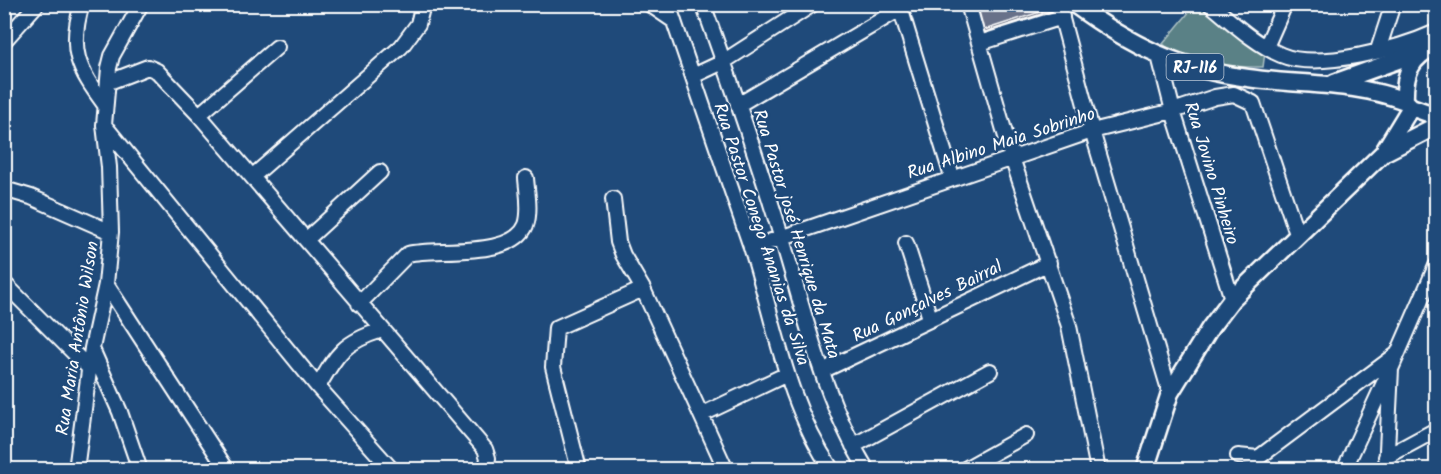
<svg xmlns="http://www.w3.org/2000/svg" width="1441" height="474" font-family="Kalam,sans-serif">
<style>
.green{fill:#5a8186;stroke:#acc0c2;stroke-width:1.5}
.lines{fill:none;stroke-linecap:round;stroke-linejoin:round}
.minor-casing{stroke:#fff;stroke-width:18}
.major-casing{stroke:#fff;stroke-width:21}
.minor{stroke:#1f4a7a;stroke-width:14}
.major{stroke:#1f4a7a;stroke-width:16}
.wall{fill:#596176;stroke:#fff;stroke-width:1.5}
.building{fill:#687189;stroke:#fff;stroke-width:1.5}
.labels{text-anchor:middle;stroke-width:5;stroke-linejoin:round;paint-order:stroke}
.shield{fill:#1f4a7a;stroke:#bcc9d7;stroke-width:1.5}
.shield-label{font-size:16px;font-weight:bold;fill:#fff}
.street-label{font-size:18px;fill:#fff;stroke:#1f4a7a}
</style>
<rect width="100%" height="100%" fill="#1f4a7a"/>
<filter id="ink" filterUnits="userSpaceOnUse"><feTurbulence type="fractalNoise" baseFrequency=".0167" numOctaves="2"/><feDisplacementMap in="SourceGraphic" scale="12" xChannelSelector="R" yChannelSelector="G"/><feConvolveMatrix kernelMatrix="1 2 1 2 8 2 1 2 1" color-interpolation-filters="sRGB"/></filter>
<g filter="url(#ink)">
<path class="green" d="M1195,5H1205L1265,52L1263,67C1232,67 1188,65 1163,44Z"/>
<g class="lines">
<defs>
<path id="minor" d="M82,4C68,50 78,69 105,105
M649,4L674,21
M668,4C696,85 724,166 751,247C775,322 786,403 832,470
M703,4C731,82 758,160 782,239C806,317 823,399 867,470
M899,4L952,177
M968,4L1012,158L1069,326L1098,470
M1058,4L1092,131L1170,393
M1210,4C1232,22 1255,44 1281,55C1318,71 1401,48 1436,32
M4,41L37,4
M980,43L1062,17
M1266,47L1285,4
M1378,50L1393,4
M1159,56L1173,111L1232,299
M693,76L723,62L813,4
M109,82L148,67L157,71L199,115L485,449L488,458L486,470
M738,105L900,9
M199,115L277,47
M104,125L318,387L392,470
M252,177L401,47L418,24L423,4
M4,189L31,197L111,232
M613,199L618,242L623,255L643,289L701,415
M306,240L380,172
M906,243L930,318
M751,248L1092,131L1173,111L1215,97L1234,94L1253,103L1297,234
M4,283L89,368
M106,284L227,470
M359,304L408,254C437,247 512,259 526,225C531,211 527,192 526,178
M92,349L120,412L140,470
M822,371L1049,263
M318,387C337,353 344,342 382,330
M853,446L990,371
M1238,456L1258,458L1396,355
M1386,457L1436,430
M76,470L92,348L106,284L111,232L109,167L104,125L109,68L112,56L141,4
M579,470L553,367L556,328L643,289
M726,470L701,415L787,374
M963,470L1026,435
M1344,470L1388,374
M1386,470L1391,369L1436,266"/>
<path id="major" d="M1074,4C1130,45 1178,69 1248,78C1305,86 1350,81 1405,101
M1436,46C1410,57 1404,74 1405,101L1411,107L1436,116
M1334,83L1423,51
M1387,151L1436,126
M1145,470L1170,393L1210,328L1232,299L1383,153L1411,107"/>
</defs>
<use href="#minor" class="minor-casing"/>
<use href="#major" class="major-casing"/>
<use href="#minor" class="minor"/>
<use href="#major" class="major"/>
</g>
<path class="wall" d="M977,4H1050L1051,11L985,32L984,30Z"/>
<path class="building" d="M977,4H1049V9L984,30Z"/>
</g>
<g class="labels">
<rect class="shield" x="1166.5" y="54" width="57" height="26" rx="4.5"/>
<g class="shield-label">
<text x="1195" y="73">RJ-116</text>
</g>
<g class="street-label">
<text transform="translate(1001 143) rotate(-18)" y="6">Rua Albino Maia Sobrinho</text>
<text transform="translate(1212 173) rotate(73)" y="6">Rua Jovino Pinheiro</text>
<text transform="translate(762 234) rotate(72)" y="6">Rua Pastor Conego Ananias da Silva</text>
<text transform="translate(797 234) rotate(73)" y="6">Rua Pastor josé Henrique da Mata</text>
<text transform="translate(927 301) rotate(-26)" y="6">Rua Gonçalves Bairral</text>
<text transform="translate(77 338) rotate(-81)" y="6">Rua Maria Antônio Wilson</text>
</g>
</g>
<rect width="1441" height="474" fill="none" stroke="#1f4a7a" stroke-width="24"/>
<rect x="12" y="12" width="1417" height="450" fill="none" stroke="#fff" stroke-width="2" filter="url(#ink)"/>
</svg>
